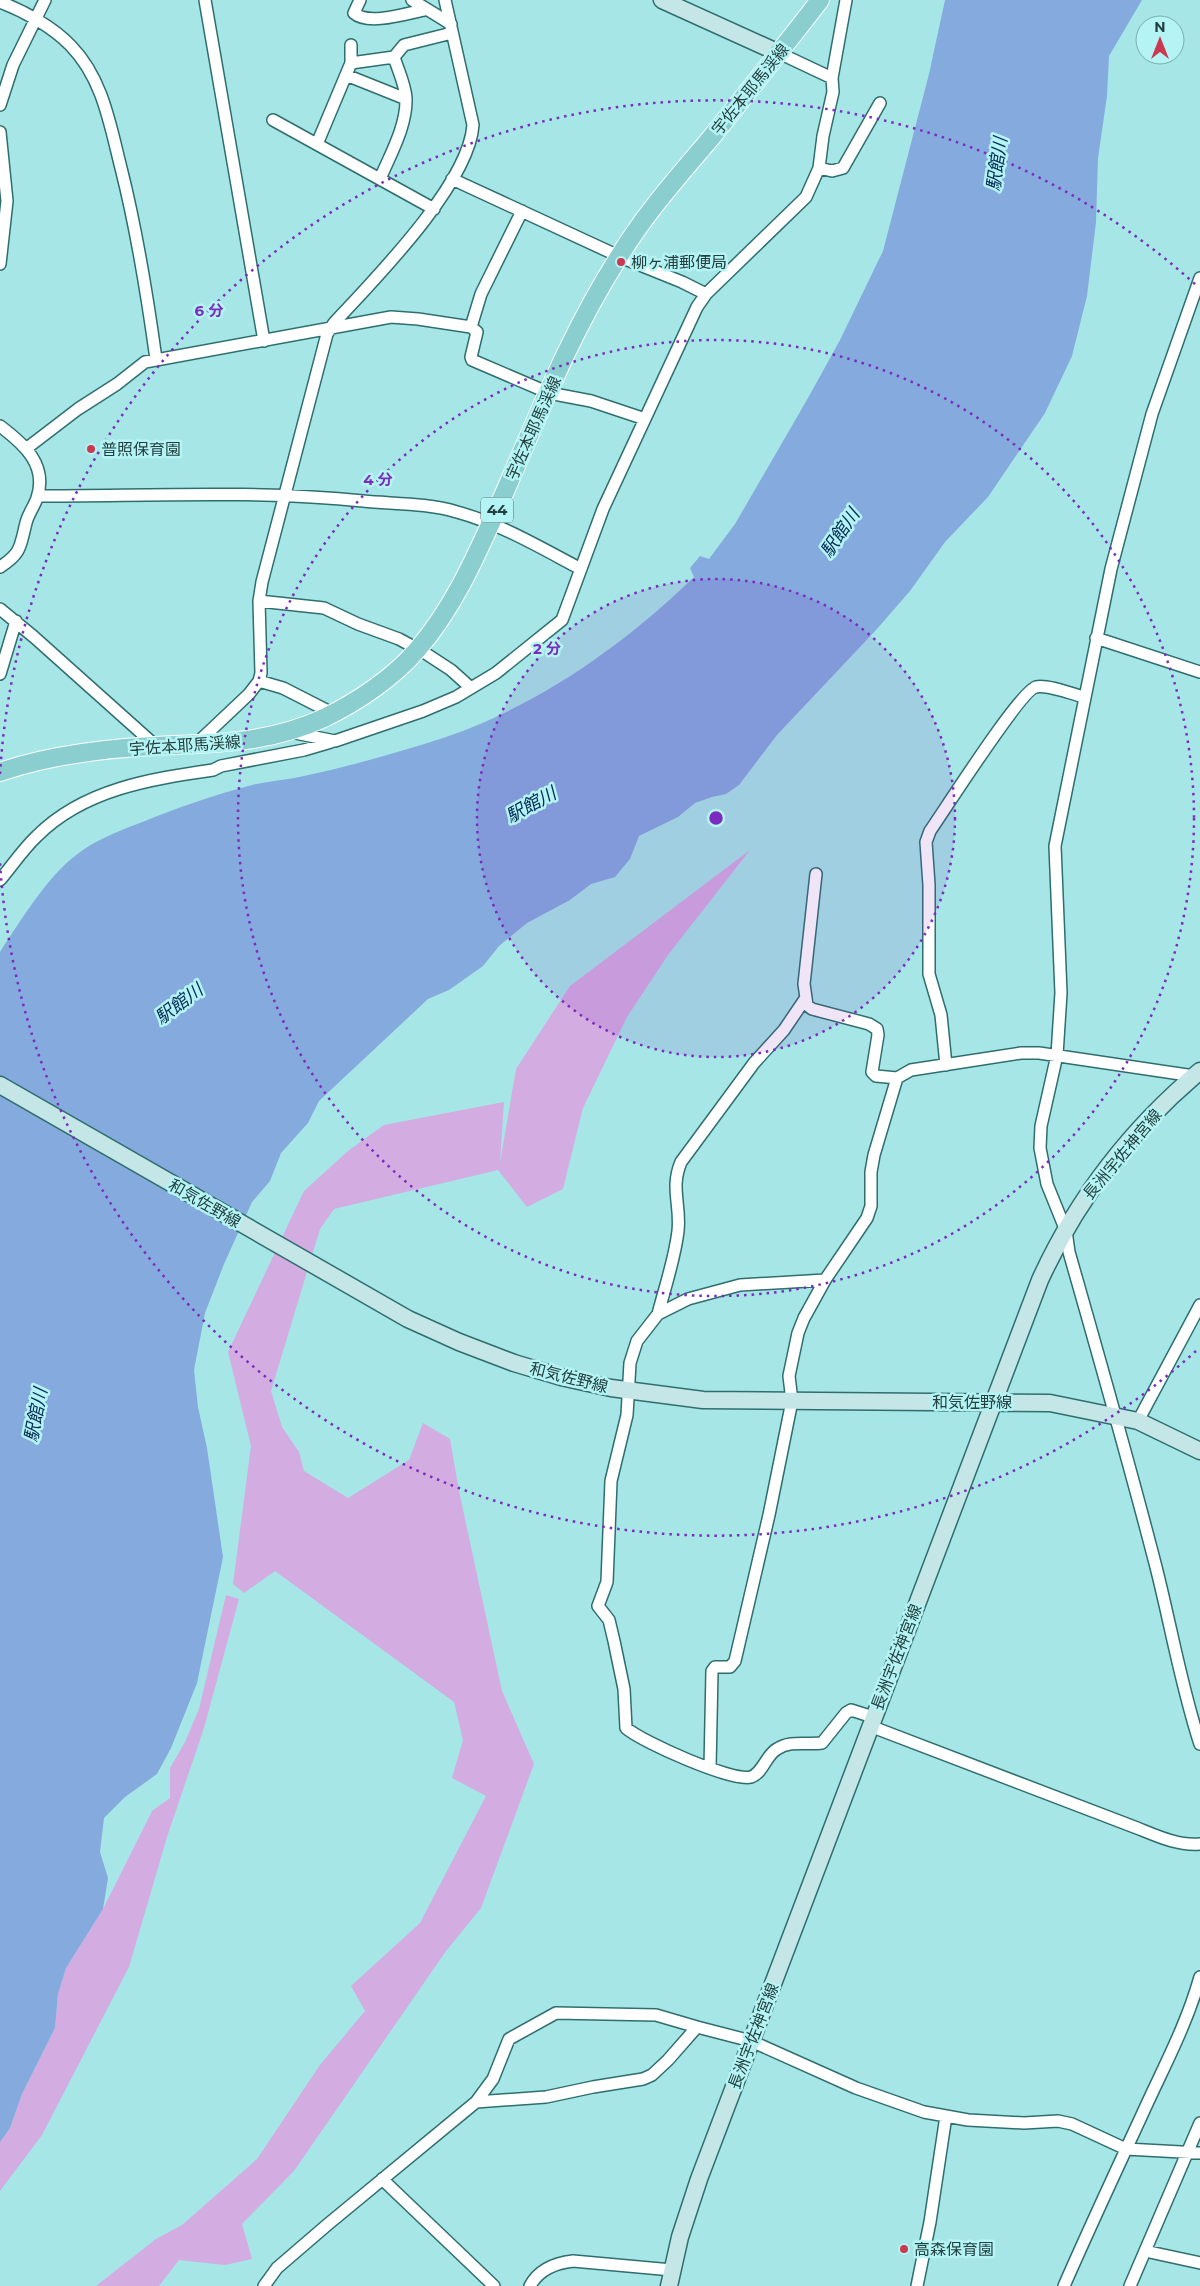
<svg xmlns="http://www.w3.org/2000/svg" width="1200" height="2286" font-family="Montserrat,'Noto Sans JP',sans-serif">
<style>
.green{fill:#d3ace1}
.water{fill:#85aade}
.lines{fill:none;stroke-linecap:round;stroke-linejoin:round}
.street-casing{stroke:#2f6e6f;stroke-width:14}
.secondary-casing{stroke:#2f6e6f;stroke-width:19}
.primary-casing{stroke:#fff;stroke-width:20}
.street{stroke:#fff;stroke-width:11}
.secondary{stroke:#c4e6e7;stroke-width:16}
.primary{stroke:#8acecf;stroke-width:18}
.ring{fill:none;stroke:#7b2cbf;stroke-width:2.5;stroke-dasharray:2.5 5}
.poi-dot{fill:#ca394f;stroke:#b4f4f4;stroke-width:2}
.labels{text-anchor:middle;stroke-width:5;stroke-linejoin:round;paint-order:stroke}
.shield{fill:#b4f4f4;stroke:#507576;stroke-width:1}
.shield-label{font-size:15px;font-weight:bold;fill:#253f40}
.street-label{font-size:16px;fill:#253f40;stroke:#b4f4f4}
.poi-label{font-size:16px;fill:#253f40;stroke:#b4f4f4;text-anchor:start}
.water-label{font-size:18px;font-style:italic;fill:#042856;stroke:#b4f4f4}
.centre{fill:#7b2cbf;stroke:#b4f4f4;stroke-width:2.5}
.ring-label{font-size:15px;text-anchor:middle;font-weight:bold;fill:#7b2cbf;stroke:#b4f4f4;stroke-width:5;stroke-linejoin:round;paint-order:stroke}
</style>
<rect width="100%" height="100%" fill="#a7e6e7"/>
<path class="green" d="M750,850L668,955L627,1017L583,1108L563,1189L527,1207L498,1170L334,1209L320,1229L271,1391L282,1427L299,1452L304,1471L348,1498L409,1460L423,1423L450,1439L459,1491L502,1691L534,1764L481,1908L446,1951L294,2171L242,2224L252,2259L225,2265L179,2260L159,2286H96L156,2239L182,2225L257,2159L320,2065L365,2011L351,1986L420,1923L486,1796L452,1778L463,1740L454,1702L275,1571L244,1593L233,1584L251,1446L228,1352L304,1191L348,1151L384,1125L504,1102L500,1163L516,1069L570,986Z
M226,1595L239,1599L204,1728L167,1837L129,1967L42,2135L0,2191V2142L10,2128L22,2094L55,2028L58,1994L66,1968L103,1909L152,1811L170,1798V1768L185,1742L199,1709Z"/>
<path class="water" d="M945,0H1142L1109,56L1107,96L1098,158L1096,222L1087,296L1072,356L1045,413L988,497L945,542L910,591L876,630L777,735L739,785L726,794L712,797L695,803L678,817L639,836L630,859L615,877L591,884L570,900L527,923L499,946L483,966L449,990L428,999L319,1101L308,1123L281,1153L270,1181L252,1202L224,1264L205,1313L194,1370L198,1407L207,1448L223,1557L197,1683L171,1748L157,1774L125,1797L104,1818L100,1852L108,1878L103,1909L66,1968L58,1994L55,2028L22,2094L10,2128L0,2142V952C19,923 47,877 75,856C95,840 116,832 140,823C176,808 214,795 252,785C269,781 287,780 304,776C351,766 400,752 446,737C539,705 624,645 694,577L690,568L700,556L709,559L735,524L808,398L840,340L883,251L929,74Z"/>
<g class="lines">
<defs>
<path id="street" d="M205,0L264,341
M360,0L354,13C368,26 408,13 424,10
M412,0L451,24
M0,2C24,11 53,27 71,46C103,79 110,125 121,168C137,231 147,294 156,359
M779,53L832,78
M394,57L404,45L452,33
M351,63L394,57C398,70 405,84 406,98C407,126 390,155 380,179
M346,75L406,99
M0,105L13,65L45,0
M273,120L434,209
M0,132L7,201L0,264
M317,144L351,63V45
M819,168L832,171L843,168L880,103
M452,179L625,259L682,282L706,294
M1200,278L1152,414L1111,569L1055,846L1061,993L1057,1055L1041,1126L1040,1148L1047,1184L1066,1231L1069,1252C1099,1357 1129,1462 1156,1567C1171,1626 1181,1686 1200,1744
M471,327L481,294L522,211
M0,426C24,444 48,465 37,498C34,507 28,514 26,523C20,546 22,553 0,567
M27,448L78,409L117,384L145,362L391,317L418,319L471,327L477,332L471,357L472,360L549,393L591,401L645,419
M38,496C146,496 256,490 363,501C395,504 427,503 457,512C501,524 541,548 581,569
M259,601L324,608L358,624L399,639L425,653L451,670L471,688
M0,609L34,637L157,747
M1096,638L1200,672
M0,674L16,621
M259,681L283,688L332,713
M290,732L335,741L423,711L456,697L496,673L562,620L603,509L697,307L706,294L806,197L819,168L823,136L833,92L832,78L846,0
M195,745L249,694L259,681L261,673L259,601L262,582L327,334L334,323C374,280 469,184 473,125L445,0
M816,874L804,984L807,1005L812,1009L869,1024L877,1029L878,1035L872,1072L876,1076L897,1078
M0,880C12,866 23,849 37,836C84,789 151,779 213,770L221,766L304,750L331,742
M946,1065L941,1015L929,974V885L926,842L930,831C944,811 1021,690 1036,687C1046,684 1073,694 1084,697
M825,1280L740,1285L688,1299L658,1314L637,1341L630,1363L627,1415L611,1481L607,1582L598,1606L609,1620L614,1641L624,1689L626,1728C642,1742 732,1782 751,1777C763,1773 766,1755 777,1749C790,1740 807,1745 822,1743L846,1713L851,1710L873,1717
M658,1314C665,1287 675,1258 678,1231C681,1205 670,1188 681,1162L754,1063L784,1030L805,999
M1138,1421L1200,1305
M870,1726L1137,1828C1157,1836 1178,1846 1200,1844
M710,1768L712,1671L715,1667H730L735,1661L769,1515L792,1401L789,1376L798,1333L804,1318L825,1280L867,1218L871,1206V1172L874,1155L897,1078L911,1070L1021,1053H1039L1194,1076
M476,2102L546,2097L593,2087L643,2079L652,2075L668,2060L697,2027L751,2041L856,2088L924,2112L968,2120L1024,2123L1058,2121L1072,2124L1126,2149L1200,2153
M382,2179L494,2286
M1145,2251L1200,2263
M264,2286L277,2268L327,2225L476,2102L493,2079L509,2039L556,2013L656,2015L697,2027
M530,2286C539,2269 555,2263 573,2261L672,2270
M917,2286L930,2222L946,2116
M1064,2286C1089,2229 1115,2173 1141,2117C1162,2070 1186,2027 1200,1977
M1130,2286L1200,2123"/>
<path id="secondary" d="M662,0L779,53
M0,1085L408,1319L459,1342L514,1363L561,1377L611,1388L703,1400L1050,1403L1138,1421L1200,1451
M669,2286L680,2237L699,2179L1040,1280C1077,1199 1132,1128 1200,1071"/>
<path id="primary" d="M0,772C55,753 117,747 175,745C228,743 274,741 324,718C357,702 393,678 417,650C456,605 479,549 503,496C538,416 570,334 617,260C643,216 677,178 710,139C747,93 784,47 820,0"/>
</defs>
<use href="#street" class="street-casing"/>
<use href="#secondary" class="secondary-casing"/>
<use href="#primary" class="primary-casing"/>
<use href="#street" class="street"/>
<use href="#secondary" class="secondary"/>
<use href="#primary" class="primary"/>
</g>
<circle cx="716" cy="818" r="239" fill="#7b2cbf" fill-opacity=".12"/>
<g class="ring">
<circle cx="716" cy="818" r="239"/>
<circle cx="716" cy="818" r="478"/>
<path d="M1196 1351A717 717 0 0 1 0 862M0 774A717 717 0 0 1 1196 285"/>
</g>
<g class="poi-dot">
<circle cx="621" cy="262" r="5"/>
<circle cx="91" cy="449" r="5"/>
<circle cx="904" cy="2249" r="5"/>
</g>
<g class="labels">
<rect class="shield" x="481" y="497.5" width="32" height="25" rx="4"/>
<g class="shield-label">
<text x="497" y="515">44</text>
</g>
<g class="street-label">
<text transform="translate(750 89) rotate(-51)" y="6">宇佐本耶馬渓線</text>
<text transform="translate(533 428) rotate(-66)" y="6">宇佐本耶馬渓線</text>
<text transform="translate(185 745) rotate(-4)" y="6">宇佐本耶馬渓線</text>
<text transform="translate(1122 1154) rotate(-50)" y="6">長洲宇佐神宮線</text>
<text transform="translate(205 1203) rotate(30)" y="6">和気佐野線</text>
<text transform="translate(569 1377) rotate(14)" y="6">和気佐野線</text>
<text x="972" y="1408">和気佐野線</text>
<text transform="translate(896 1657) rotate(-69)" y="6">長洲宇佐神宮線</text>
<text transform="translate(753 2036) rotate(-69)" y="6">長洲宇佐神宮線</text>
</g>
<g class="poi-label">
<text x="631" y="268">柳ヶ浦郵便局</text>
<text x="101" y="455">普照保育園</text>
<text x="914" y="2255">高森保育園</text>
</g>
<g class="water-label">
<text transform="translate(997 164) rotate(-82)" y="6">駅館川</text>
<text transform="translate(840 533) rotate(-56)" y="6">駅館川</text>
<text transform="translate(531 805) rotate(-29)" y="6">駅館川</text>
<text transform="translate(179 1004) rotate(-37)" y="6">駅館川</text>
<text transform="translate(36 1415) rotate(-79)" y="6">駅館川</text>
</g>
</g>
<circle cx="716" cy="818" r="8" class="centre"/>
<g class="ring-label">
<text x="209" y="316">6 分</text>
<text x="378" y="485">4 分</text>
<text x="547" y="654">2 分</text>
</g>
<g transform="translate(1160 40)"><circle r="24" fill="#b4f4f4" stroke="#7bacac"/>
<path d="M0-4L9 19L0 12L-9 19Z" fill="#ca394f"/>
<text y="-8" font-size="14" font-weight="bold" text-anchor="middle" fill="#253f40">N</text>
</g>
</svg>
